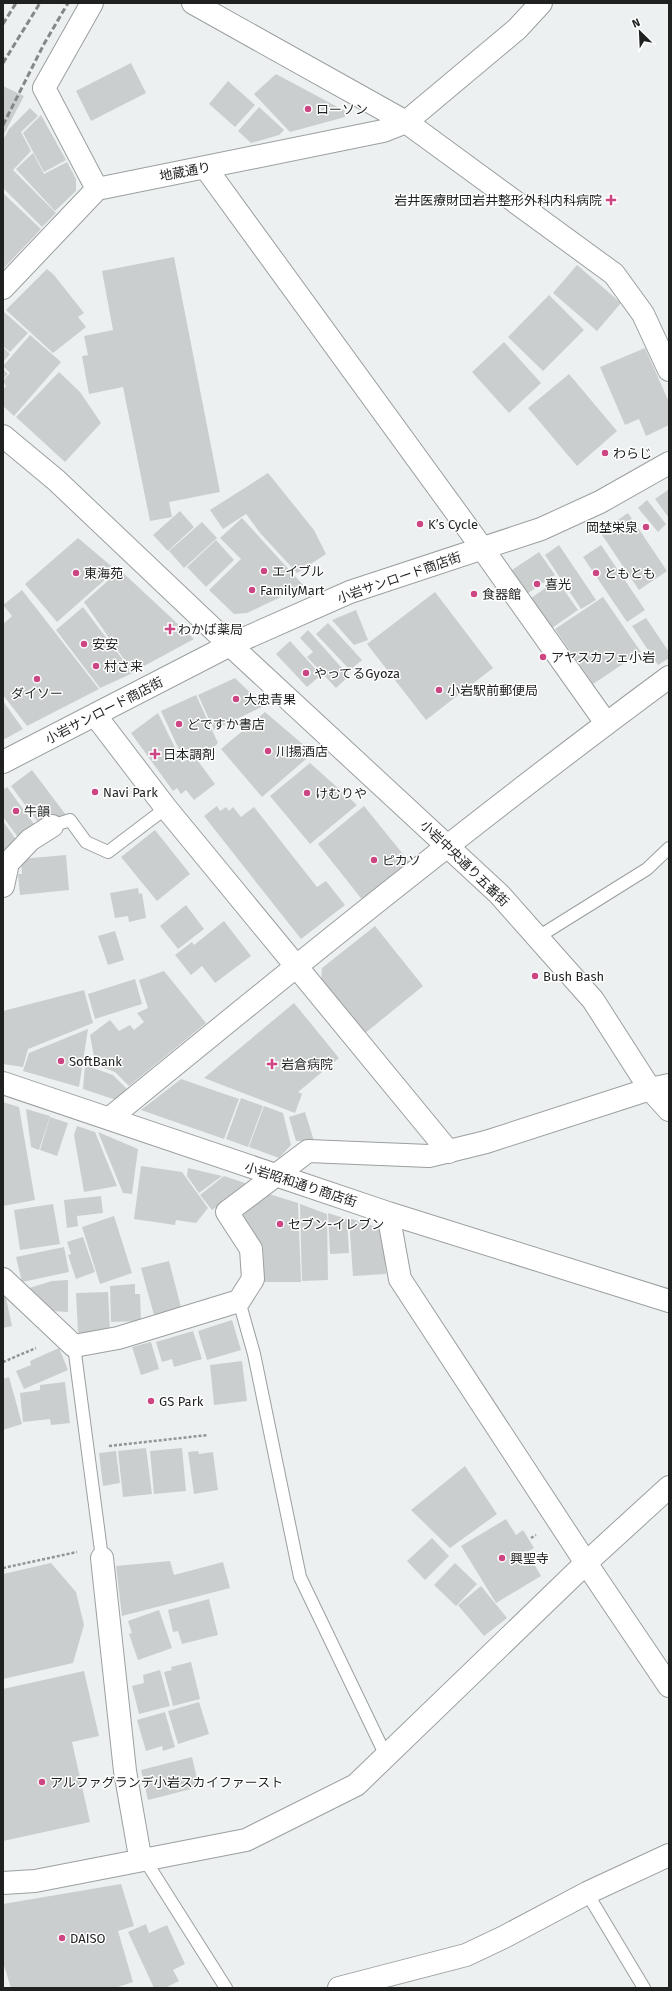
<svg xmlns="http://www.w3.org/2000/svg" width="672" height="1991" font-family="'Fira Sans','Noto Sans JP',sans-serif">
<style>
.building{fill:#cacece}
.lines{fill:none;stroke-linecap:round;stroke-linejoin:round}
.lane-casing{stroke:#9b9fa0;stroke-width:14}
.street-casing{stroke:#9b9fa0;stroke-width:24}
.secondary-casing{stroke:#9b9fa0;stroke-width:24}
.path{stroke:#929595;stroke-width:2.5;stroke-dasharray:3 2;stroke-linecap:butt}
.lane{stroke:#fff;stroke-width:12}
.street{stroke:#fff;stroke-width:22}
.secondary{stroke:#fff;stroke-width:22}
.rail{stroke:#858888;stroke-width:3;stroke-dasharray:6 3;stroke-linecap:butt}
.poi-dot{fill:#cd4684;stroke:#fff;stroke-width:1.5}
.labels{text-anchor:middle;stroke-width:3;stroke-linejoin:round;paint-order:stroke}
.poi-label{font-size:13px;fill:#1f2020;stroke:#fff;text-anchor:start}
.street-label{font-size:13px;fill:#1f2020;stroke:#fff}
</style>
<rect width="100%" height="100%" fill="#ecf0f1"/>
<path class="building" d="M131,63L146,93L91,121L76,91Z
M276,74L345,111V117L290,132L254,94Z
M228,81L255,105L235,127L209,104Z
M3,86L24,96L3,136Z
M259,107L284,130L279,135L251,143L238,131Z
M30,108L38,116L21,132L31,151L13,170L56,213L42,227L3,188V140L9,129Z
M41,115L66,160L44,172L23,133Z
M33,153L44,174L67,162L76,179V191L55,211L16,169Z
M3,193L41,229L3,269Z
M174,257L220,492L169,502L172,517L150,521L123,387L89,394L82,356L88,355L84,336L113,330L102,271Z
M577,265L621,303L597,331L553,293Z
M47,269L54,275L84,313L78,317L86,327L53,353L6,310Z
M549,295L584,330L543,371L508,337Z
M4,312L28,333L10,352L3,346Z
M30,335L61,362L14,416L3,406V390L6,386L3,381L10,373L3,366Z
M504,342L541,383L509,413L472,372Z
M3,347L10,354L3,362Z
M645,348L669,402V425L646,436L639,419L625,425L600,367Z
M3,369L8,374L3,379Z
M59,372L80,392L101,423L65,462L16,417Z
M569,374L617,431L577,466L528,408Z
M268,473L314,530L326,554L297,573L261,534L246,514L223,529L210,510Z
M668,490L669,491V518L655,499Z
M647,500L666,524L658,532L638,508Z
M180,511L194,527L168,551L153,535Z
M628,513L667,571L639,590L600,532Z
M242,518L304,586L247,613L234,614L209,590L241,559L220,538Z
M202,522L217,538L184,568L169,551Z
M78,538L116,570L57,622L25,584Z
M216,540L234,560L206,587L187,567Z
M559,545L596,600L581,609L545,555Z
M601,545L645,610L627,622L583,557Z
M539,552L555,575L528,593L512,570Z
M120,570L194,639L133,672L84,602Z
M557,580L578,610L552,628L531,598Z
M22,590L99,689L27,726L3,695V624L12,616L3,605Z
M435,592L493,668L426,720L367,644Z
M603,597L641,652L593,684L555,629Z
M83,607L133,673L100,688L56,630Z
M356,610L368,640L354,645L332,620Z
M646,618L669,652V658L658,665L632,626Z
M328,623L362,660L350,670L316,634Z
M308,630L349,676L336,688L307,657L313,652L300,638Z
M290,641L321,675L307,687L276,654Z
M235,678L264,706L214,730L198,695Z
M196,695L218,743L202,759L194,750L182,756L161,711Z
M3,701L23,729L3,740Z
M265,712L313,753L262,797L221,749Z
M158,713L182,762L195,757L215,784L194,800L186,790L181,794L177,788L173,791L131,733Z
M310,763L357,805L310,844L270,796Z
M32,770L66,815L40,825L11,786Z
M7,787L37,828L20,840L3,817V790Z
M217,806L220,811L226,807L229,811L233,807L241,817L254,807L317,887L326,881L345,905L301,939L204,816Z
M364,806L411,864L364,902L318,844Z
M3,821L19,844L3,855Z
M155,830L190,874L157,901L121,857Z
M66,855L69,890L20,895L18,874H22L21,859Z
M138,888L139,894L142,893L146,918L129,922L128,916L115,918L110,893Z
M186,905L204,929L178,949L160,926Z
M224,921L251,956L215,983L202,966L191,975L175,955L192,942L194,945Z
M375,926L423,986L364,1034L321,981L322,968Z
M115,931L124,960L108,965L98,936Z
M164,971L206,1023L129,1086L115,1072L99,1066L94,1057L90,1035L110,1020L119,1031L130,1025L134,1030L144,1022L137,1013L148,1008L139,980Z
M135,979L142,1004L95,1019L88,994Z
M84,990L93,1023L28,1049L23,1067L3,1064V1011Z
M294,1003L339,1058L298,1092L302,1094L295,1113L204,1078Z
M88,1029L79,1087L23,1071L29,1053Z
M85,1065L113,1075L129,1091L116,1100L83,1089Z
M181,1079L239,1099L224,1139L141,1110Z
M241,1098L263,1106L248,1147L226,1139Z
M3,1102L19,1107L35,1200L3,1206Z
M264,1106L283,1113L291,1145L279,1158L249,1147Z
M26,1109L50,1116L39,1150L31,1147Z
M305,1112L314,1141H296L289,1117Z
M50,1117L68,1123L57,1156L40,1150Z
M77,1126L95,1132L117,1186L84,1192L74,1135Z
M98,1132L138,1149L132,1194L123,1193Z
M141,1166L182,1172L208,1208L196,1223L176,1220L175,1225L134,1219Z
M188,1168L222,1176L199,1193L187,1176Z
M224,1176L248,1184L212,1210L200,1195Z
M269,1194L298,1203L301,1282H264L263,1247L243,1220L244,1211Z
M101,1196L103,1213L77,1216L78,1226L67,1228L64,1200Z
M53,1204L60,1244L20,1250L14,1210Z
M300,1204L327,1214L328,1280L302,1281Z
M328,1213L347,1219L349,1253L330,1254Z
M114,1216L132,1273L100,1284L82,1227Z
M349,1218L383,1229L386,1274L353,1276Z
M83,1237L95,1272L76,1279L68,1255L71,1254L67,1242Z
M64,1247L69,1272L22,1282L16,1257Z
M169,1261L181,1307L154,1315L141,1268Z
M68,1280V1312L51,1311L29,1288L52,1281Z
M135,1284V1294H140L141,1321L111,1322L110,1286Z
M108,1292L110,1331L78,1333L76,1293Z
M3,1293H5L12,1326L3,1328Z
M232,1320L241,1350L207,1360L198,1331Z
M193,1331L202,1359L174,1367L172,1359L162,1362L156,1342Z
M151,1342L159,1369L141,1375L132,1347Z
M59,1348L68,1370L24,1389L16,1371L31,1365L30,1361Z
M242,1361L247,1401L214,1405L210,1365Z
M9,1377L22,1424L3,1430V1379Z
M65,1382L70,1423L51,1425L50,1419L23,1422L20,1393L40,1390V1385Z
M146,1448L152,1494L123,1497L118,1451Z
M182,1448L186,1491L154,1494L150,1451Z
M116,1451L120,1483L103,1486L99,1453Z
M198,1451L199,1454L213,1452L218,1490L194,1494L188,1452Z
M465,1466L497,1514L450,1548L411,1510Z
M506,1519L516,1535L523,1530L534,1548L527,1552L541,1576L496,1603L461,1546Z
M432,1538L449,1556L425,1580L407,1561Z
M170,1561L174,1575L223,1562L230,1588L122,1616L116,1566Z
M51,1563L76,1592L84,1625L73,1663L3,1679V1574Z
M455,1563L477,1584L456,1606L434,1585Z
M481,1586L507,1618L484,1636L458,1605Z
M209,1599L218,1635L182,1644L178,1631L173,1632L168,1610Z
M159,1610L172,1648L138,1660L129,1634L132,1633L128,1621Z
M191,1662L200,1699L173,1706L164,1672L172,1670L171,1667Z
M160,1670L170,1706L139,1714L132,1686L144,1683L143,1675Z
M84,1671L99,1736L72,1742L90,1822L3,1841V1689Z
M199,1702L209,1734L178,1744L168,1711Z
M165,1712L175,1747L163,1751L162,1746L146,1751L137,1720Z
M192,1757L199,1787L148,1800L141,1770Z
M121,1884L134,1926L118,1931L133,1982L115,1988H11L3,1962V1904Z
M146,1924L149,1933L167,1925L185,1964L173,1970L179,1981L165,1988H154L128,1932Z"/>
<g class="lines">
<defs>
<path id="lane" d="M52,826L70,820L86,842L108,852L166,808
M538,937L647,869L669,848
M239,1301L254,1354L300,1577L386,1756
M74,1346L102,1558
M145,1860L226,1988
M587,1893L644,1988"/>
<path id="street" d="M92,3L44,88L97,189
M193,3L406,122L614,274L643,314L669,370
M205,167L472,534L606,723
M3,288L97,189L383,131L406,122L517,29L541,3
M95,715L166,808L449,1152
M3,886L8,863L30,840L52,826
M3,1083L388,1213L669,1301
M110,1118C293,968 478,818 669,677
M388,1213L400,1279L586,1563L669,1686
M3,1279L74,1346L118,1338L239,1301L253,1279L251,1249L227,1212L308,1151L429,1156L486,1142L650,1089L669,1085
M102,1558L125,1771L139,1851L145,1860
M3,1883L35,1881L246,1840L356,1785L586,1563L669,1487
M339,1988L466,1955L504,1937L587,1893L669,1855"/>
<path id="secondary" d="M3,436L56,480L230,645L499,894L593,1000L650,1089L669,1110
M3,762L230,645L350,592L541,529L600,502L669,463"/>
</defs>
<use href="#lane" class="lane-casing"/>
<use href="#street" class="street-casing"/>
<use href="#secondary" class="secondary-casing"/>
<path class="path" d="M3,1362L36,1348
M109,1446L208,1435
M531,1538L536,1535
M3,1568L77,1552"/>
<use href="#lane" class="lane"/>
<use href="#street" class="street"/>
<use href="#secondary" class="secondary"/>
<path class="rail" d="M3,24L16,3
M3,63L40,3
M3,125L44,44L68,3"/>
</g>
<g class="poi-dot">
<circle cx="308" cy="109" r="4"/>
<path d="M609 194h4v4h4v4h-4v4h-4v-4h-4v-4h4z"/>
<circle cx="605" cy="453" r="4"/>
<circle cx="420" cy="524" r="4"/>
<circle cx="646" cy="527" r="4"/>
<circle cx="264" cy="571" r="4"/>
<circle cx="76" cy="573" r="4"/>
<circle cx="596" cy="573" r="4"/>
<circle cx="537" cy="584" r="4"/>
<circle cx="252" cy="590" r="4"/>
<circle cx="474" cy="594" r="4"/>
<path d="M168 623h4v4h4v4h-4v4h-4v-4h-4v-4h4z"/>
<circle cx="84" cy="644" r="4"/>
<circle cx="543" cy="657" r="4"/>
<circle cx="96" cy="666" r="4"/>
<circle cx="306" cy="673" r="4"/>
<circle cx="37" cy="679" r="4"/>
<circle cx="439" cy="690" r="4"/>
<circle cx="236" cy="699" r="4"/>
<circle cx="179" cy="724" r="4"/>
<circle cx="268" cy="751" r="4"/>
<path d="M153 748h4v4h4v4h-4v4h-4v-4h-4v-4h4z"/>
<circle cx="95" cy="792" r="4"/>
<circle cx="307" cy="793" r="4"/>
<circle cx="16" cy="811" r="4"/>
<circle cx="374" cy="860" r="4"/>
<circle cx="535" cy="976" r="4"/>
<circle cx="61" cy="1061" r="4"/>
<path d="M270 1058h4v4h4v4h-4v4h-4v-4h-4v-4h4z"/>
<circle cx="280" cy="1224" r="4"/>
<circle cx="151" cy="1401" r="4"/>
<circle cx="502" cy="1558" r="4"/>
<circle cx="42" cy="1782" r="4"/>
<circle cx="62" cy="1938" r="4"/>
</g>
<g class="labels">
<g class="poi-label">
<text x="316" y="114">ローソン</text>
<text x="602" y="205" text-anchor="end">岩井医療財団岩井整形外科内科病院</text>
<text x="613" y="458">わらじ</text>
<text x="428" y="529">K’s Cycle</text>
<text x="638" y="532" text-anchor="end">岡埜栄泉</text>
<text x="272" y="576">エイブル</text>
<text x="84" y="578">東海苑</text>
<text x="604" y="578">ともとも</text>
<text x="545" y="589">喜光</text>
<text x="260" y="595">FamilyMart</text>
<text x="482" y="599">食器館</text>
<text x="178" y="634">わかば薬局</text>
<text x="92" y="649">安安</text>
<text x="551" y="662">アヤスカフェ小岩</text>
<text x="104" y="671">村さ来</text>
<text x="314" y="678">やってるGyoza</text>
<text x="447" y="695">小岩駅前郵便局</text>
<text x="37" y="698" text-anchor="middle">ダイソー</text>
<text x="244" y="704">大忠青果</text>
<text x="187" y="729">どですか書店</text>
<text x="276" y="756">川揚酒店</text>
<text x="163" y="759">日本調剤</text>
<text x="103" y="797">Navi Park</text>
<text x="315" y="798">けむりや</text>
<text x="24" y="816">牛韻</text>
<text x="382" y="865">ピカソ</text>
<text x="543" y="981">Bush Bash</text>
<text x="69" y="1066">SoftBank</text>
<text x="281" y="1069">岩倉病院</text>
<text x="288" y="1229">セブン-イレブン</text>
<text x="159" y="1406">GS Park</text>
<text x="510" y="1563">興聖寺</text>
<text x="50" y="1787">アルファグランデ小岩スカイファースト</text>
<text x="70" y="1943">DAISO</text>
</g>
<g class="street-label">
<text transform="translate(185 171) rotate(-11)" y="5">地蔵通り</text>
<text transform="translate(399 577) rotate(-19)" y="5">小岩サンロード商店街</text>
<text transform="translate(104 710) rotate(-27)" y="5">小岩サンロード商店街</text>
<text transform="translate(465 863) rotate(44)" y="5">小岩中央通り五番街</text>
<text transform="translate(301 1184) rotate(18)" y="5">小岩昭和通り商店街</text>
</g>
</g>
<rect width="672" height="1991" fill="none" stroke="#1f2020" stroke-width="8"/>
<g transform="translate(640 32) rotate(336)" stroke="#ffffff" stroke-width="3" paint-order="stroke">
<path d="M0-3L7 15L0 10L-7 15Z" fill="#1f2020"/>
<text y="-6" font-size="11" font-weight="bold" text-anchor="middle" fill="#1f2020">N</text>
</g>
</svg>
